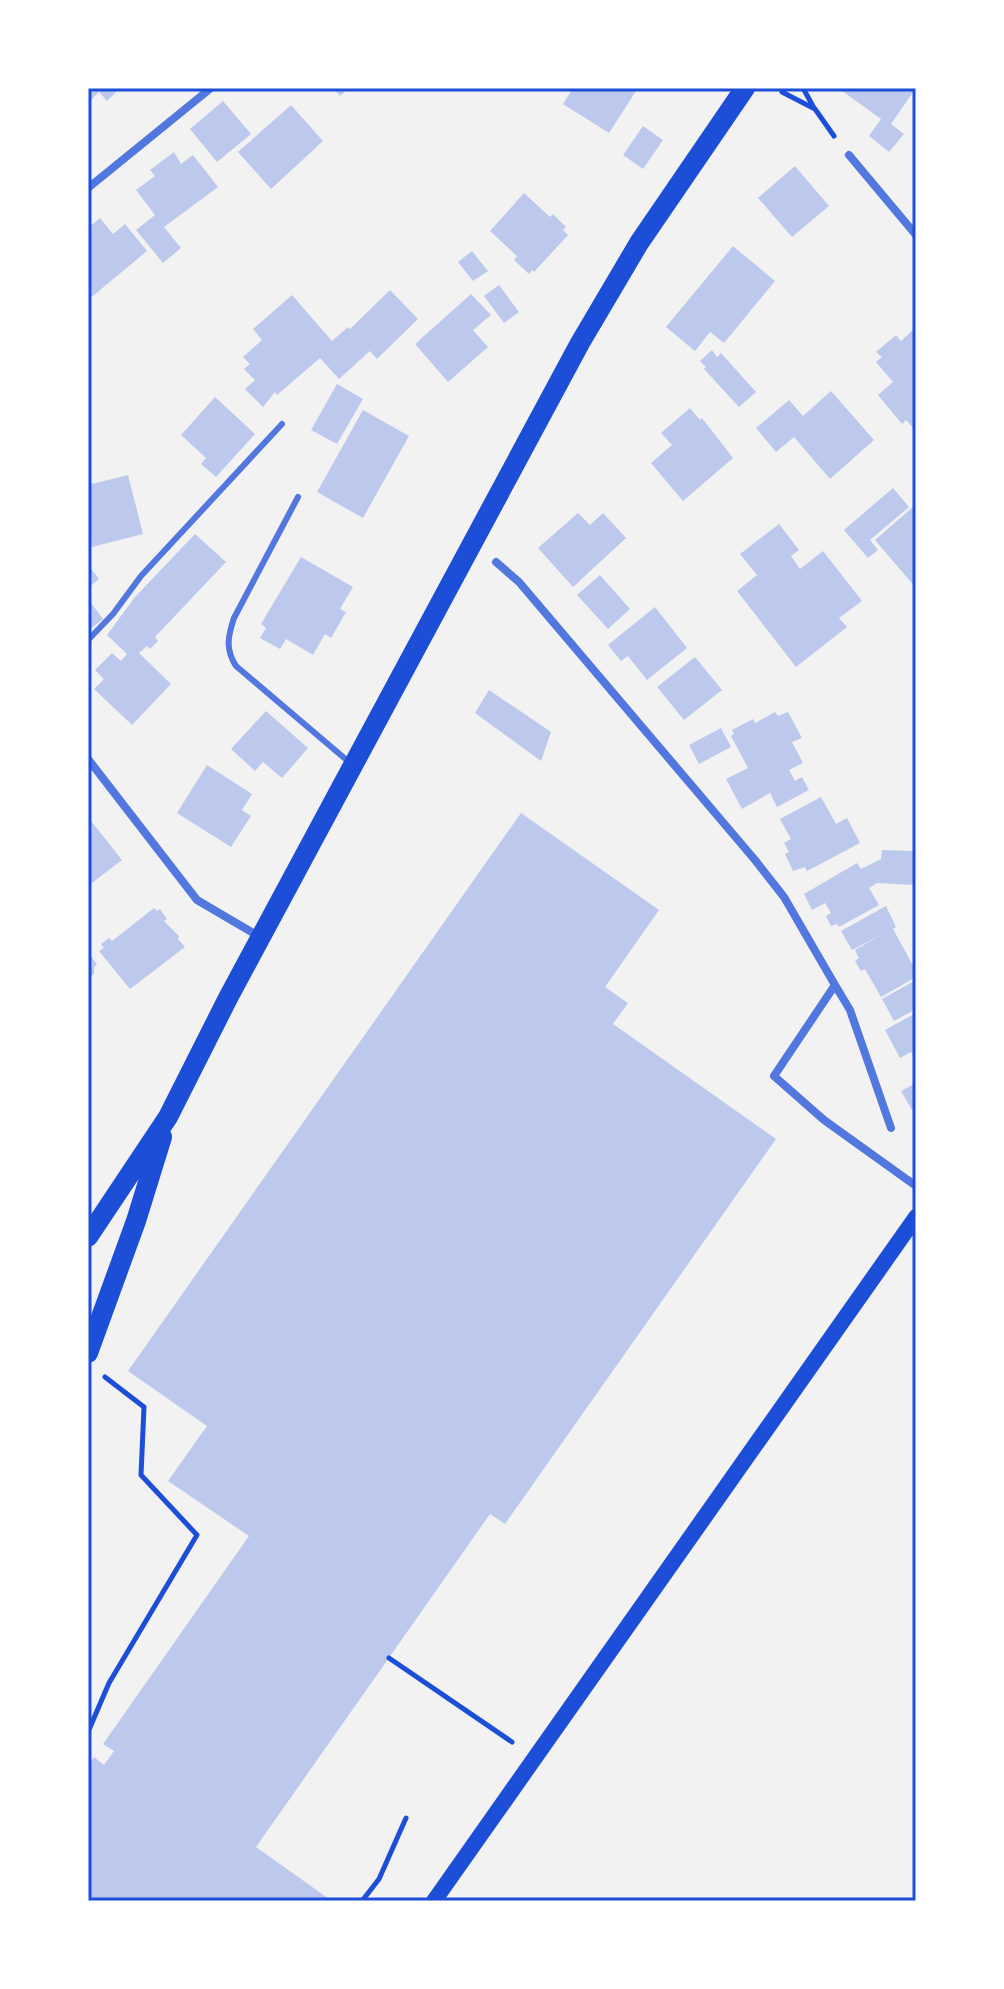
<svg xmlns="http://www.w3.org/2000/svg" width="1004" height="1989" font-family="'Public Sans',sans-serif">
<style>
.building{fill:#bdc9ec}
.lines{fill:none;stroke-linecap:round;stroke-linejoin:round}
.path{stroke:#1d4ed8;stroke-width:5}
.service{stroke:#5277de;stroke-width:6}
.minor{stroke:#5277de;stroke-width:8}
.secondary{stroke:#1d4ed8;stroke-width:16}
.primary{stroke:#1d4ed8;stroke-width:20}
.neatline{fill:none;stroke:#1d4ed8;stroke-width:3}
</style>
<rect width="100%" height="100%" fill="#f2f2f2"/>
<path class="building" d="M88,88H120L107,101L99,92L88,103Z
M333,88H349L340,96Z
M573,88H638L609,133L563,104Z
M838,88H916L891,124L904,134L889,152L869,136L881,119Z
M223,101L251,134L217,162L190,129Z
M291,105L323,141L271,189L238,152Z
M643,126L663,140L643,169L623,155Z
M174,152L181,164L193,155L218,187L164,227L181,248L163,263L136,230L155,215L136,190L155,176L150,170Z
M795,166L829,206L792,237L758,198Z
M524,193L550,217L553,214L566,227L563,230L568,235L534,272L532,270L529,274L514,260L517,256L490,231Z
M100,218L113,234L125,224L147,251L88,300V228Z
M733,246L775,281L724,343L710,332L695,351L666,327Z
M472,251L488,271L473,281L458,262Z
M499,285L519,312L504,323L484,296Z
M390,290L418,319L377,359L370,351L339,379L320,358L277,395L275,392L263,407L245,389L255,380L244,369L250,364L243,357L262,340L253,329L292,295L332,341L348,327L350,329Z
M471,294L491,315L473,330L488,347L448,382L415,344Z
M916,327V431L906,420L902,424L878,395L893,382L876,362L882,357L876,352L896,335L901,341Z
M712,350L717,357L721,353L756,392L739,407L704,369L706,367L700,361Z
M337,384L363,399L337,444L311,430Z
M831,391L874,440L830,479L794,437L776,452L756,428L789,400L803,416Z
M215,397L255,434L216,477L201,464L206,458L181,435Z
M690,408L700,420L702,418L733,458L683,501L651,463L672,445L661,433Z
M363,410L409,436L363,518L317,492Z
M128,475L143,534L92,547L88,529V485Z
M893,488L909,507L870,540L878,550L868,558L844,530Z
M913,507L916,510V588L875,540Z
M578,513L590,525L603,513L626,538L573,587L538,548Z
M779,524L799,550L791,556L800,569L823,551L862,601L839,618L847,627L796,667L737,591L757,575L740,554Z
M195,534L226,562L155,637L158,641L150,649L147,646L139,653L171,684L132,725L94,689L104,679L95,670L112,653L121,661L127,654L107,635L135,597Z
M301,557L353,587L340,609L346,612L331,638L325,634L313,655L286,639L280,649L260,638L266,628L261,624Z
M88,565L99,579L88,588Z
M600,575L630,609L608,629L577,595Z
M88,599L103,619L88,631Z
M655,607L687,648L647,680L628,656L621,661L608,645Z
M695,657L722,690L684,720L657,687Z
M489,690L551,732L541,761L475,713Z
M266,711L308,748L282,778L263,762L255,771L231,749Z
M775,712L778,716L788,712L802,738L792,742L803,763L789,770L795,781L802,777L809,790L777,807L770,793L742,809L726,779L748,768L731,736L734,734L732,730L753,719L755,723Z
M721,728L731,747L699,764L689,745Z
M207,765L252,794L242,810L251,816L231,847L177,813Z
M821,797L836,824L847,818L860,843L807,871L805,867L793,871L785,854L789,852L784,843L791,839L780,819Z
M521,813L659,910L605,987L628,1003L613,1024L776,1139L505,1524L490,1514L256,1847L332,1901H88V1766L94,1757L104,1765L114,1751L103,1744L249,1536L168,1481L207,1426L128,1371Z
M88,817L122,860L88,886Z
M882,850L915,851L914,885L877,883L869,888L879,905L839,927L837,924L831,926L826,916L831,913L825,903L812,910L804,894L857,863L861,869L881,859Z
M886,906L896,927L893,929L916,971V977L881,997L865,969L861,971L855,961L859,958L855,950L881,935L852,950L841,931Z
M154,908L157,911L160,909L167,919L164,921L179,936L178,939L185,947L130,989L99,951L104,948L101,944L109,938L112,941Z
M88,951L97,965L94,967V974L88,978Z
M916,980V1009L894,1021L882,999Z
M916,1013V1060L911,1052L900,1058L885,1030Z
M916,1083V1108L912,1110L901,1091Z"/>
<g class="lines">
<path class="path" d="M803,88L814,108
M782,92L815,109L834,136
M389,1658L512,1742
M88,1732L109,1683L197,1535L141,1475L144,1407L105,1377
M362,1901L379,1879L406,1818"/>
<path class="service" d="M298,497L234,618C228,636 225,649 236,666L349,762
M88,640L113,614L141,576L282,424"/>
<path class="minor" d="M849,155L916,235
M88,188L211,88
M496,562L519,582L755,860L784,897L835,985L774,1076L824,1120L916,1186
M88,759L197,900L260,937
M835,985L850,1010L891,1128"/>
<path class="secondary" d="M434,1901L916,1217"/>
<path class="primary" d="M88,1237L168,1117L228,998L580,343L639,243L745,88
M88,1353L136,1221L162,1137"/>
</g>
<rect width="1004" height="1989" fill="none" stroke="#ffffff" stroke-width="180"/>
<rect x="90" y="90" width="824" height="1809" class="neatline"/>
</svg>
